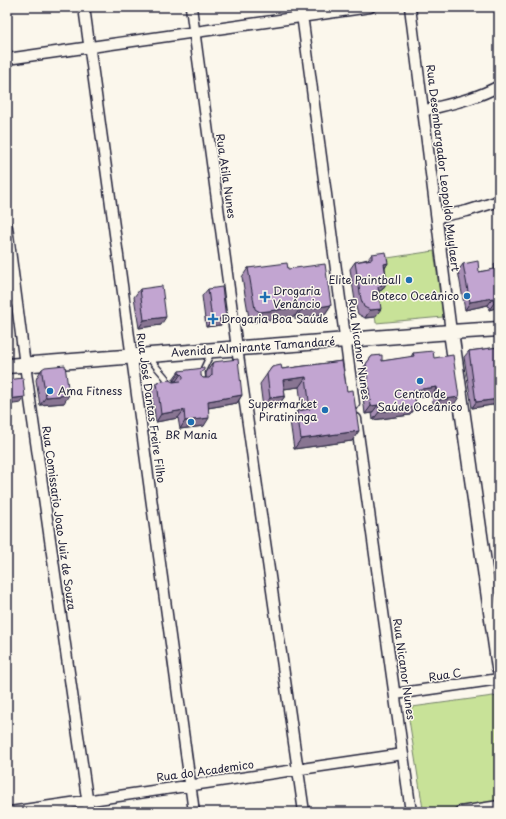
<svg xmlns="http://www.w3.org/2000/svg" width="506" height="819" font-family="'Playpen Sans',sans-serif">
<style>
.green{fill:#c8e298;stroke:#75826a}
.lines{fill:none;stroke-linecap:round;stroke-linejoin:round}
.lane-casing{stroke:#22223b;stroke-width:8}
.street-casing{stroke:#22223b;stroke-width:13}
.secondary-casing{stroke:#22223b;stroke-width:17}
.lane{stroke:#fbf7ec;stroke-width:5}
.street{stroke:#fbf7ec;stroke-width:10}
.secondary{stroke:#fbf7ec;stroke-width:14}
.wall{fill:#a78eb4;stroke:#22223b}
.shaded-wall{fill:#887492;stroke:#22223b}
.building{fill:#c2a5d1;stroke:#22223b}
.poi-dot{fill:#1f6fb2;stroke:#fbf7ec;stroke-width:1.5}
.labels{text-anchor:middle;stroke-width:3;stroke-linejoin:round;paint-order:stroke}
.street-label{font-size:11px;fill:#22223b;stroke:#fbf7ec}
.poi-label{font-size:11px;fill:#22223b;stroke:#fbf7ec;text-anchor:end}
</style>
<rect width="100%" height="100%" fill="#fbf7ec"/>
<filter id="ink" filterUnits="userSpaceOnUse"><feTurbulence type="fractalNoise" baseFrequency=".025" numOctaves="2"/><feDisplacementMap in="SourceGraphic" scale="8" xChannelSelector="R" yChannelSelector="G"/><feConvolveMatrix kernelMatrix="1 2 1 2 8 2 1 2 1" color-interpolation-filters="sRGB"/></filter>
<g filter="url(#ink)">
<path class="green" d="M434,251L443,317L376,323L373,294L381,259Z
M493,696L496,697L499,716V802L441,812H426L423,809L408,713L409,710L412,707Z"/>
<g class="lines">
<defs>
<path id="lane" d="M148,357L166,378L167,386
M202,382H203L202,372L211,353"/>
<path id="street" d="M84,7L194,812
M191,7L237,348L304,812
M301,7L354,404
M410,7L451,332
M7,59L370,7
M423,111C449,104 476,99 499,86
M437,217L467,211L499,201
M7,227L25,365L89,812
M356,419L411,812
M395,694L499,679
M10,812L403,754
M460,812L499,806"/>
<path id="secondary" d="M451,332L499,668
M7,366L451,332L499,329"/>
</defs>
<use href="#lane" class="lane-casing"/>
<use href="#street" class="street-casing"/>
<use href="#secondary" class="secondary-casing"/>
<use href="#lane" class="lane"/>
<use href="#street" class="street"/>
<use href="#secondary" class="secondary"/>
</g>
<path class="wall" d="M372,254L388,263L385,268L387,282L382,290L379,291L375,317L365,318L358,314L356,307L350,269L355,262L368,259Z
M499,258V307L489,310L488,305L465,310L458,271L463,264L479,272L495,269L494,265Z
M248,268L288,269L331,305L325,314L295,319V316L254,322L249,318L242,277Z
M140,289L161,325L139,328L134,297Z
M208,289L226,318L221,325L206,327L202,296Z
M499,347V404L472,408L464,357L469,351Z
M413,353L434,358L453,406L434,408L432,396L415,398L416,407L410,415L373,420L372,413L365,414L360,372L372,356L382,361L411,357Z
M342,361L352,441L294,449L290,421L297,411H302L299,387L284,389L285,396L278,406L263,408L260,384L272,367L282,369Z
M213,362L242,395L237,403L208,408L204,426L180,429L178,418L156,422L151,390L157,382H176L173,381V379L179,371L201,375V376L203,378H206V373Z
M42,369L64,403L40,405L36,380L37,377Z"/>
<path class="shaded-wall" d="M388,263L383,271L384,264Z
M387,282L382,290L373,294L378,287Z
M493,298L488,305L465,310L470,302Z
M499,302V307L489,310L494,303Z
M331,305L325,314L295,319L301,310Z
M301,307L295,316L254,322L260,312Z
M381,309L375,317L365,318L370,310Z
M166,317L161,325L139,328L144,320Z
M226,318L221,325L206,327L212,320Z
M179,373L181,374L176,381H173Z
M306,377L299,387L276,390L283,380Z
M437,387L432,396L408,399L414,390Z
M69,395L64,403L40,405L46,397Z
M242,395L237,403L202,409L208,401Z
M285,396L278,406L263,408L270,398Z
M25,397L21,403L7,405V399Z
M459,397L453,406L434,408L439,400Z
M499,399V404L472,408L476,402Z
M378,405L372,413L365,414L371,406Z
M416,407L410,415L373,420L379,412Z
M184,410L178,418L156,422L161,414Z
M209,418L204,426L180,429L185,421Z
M359,431L352,441L294,449L301,439Z"/>
<path class="building" d="M386,252L388,263L384,264L387,282L378,287L381,309L370,310L364,307L361,299L355,262L372,259V254Z
M478,261L479,272L499,268V302L494,303L493,298L470,302L463,264Z
M287,263L288,269L325,264L331,305L301,310V307L260,312L255,309L248,268Z
M162,286L166,317L144,320L140,289Z
M222,287L226,318L212,320L208,289Z
M499,347V399L476,402L469,351Z
M433,351L434,358L453,355L459,397L439,400L437,387L414,390L416,407L379,412L378,405L371,406L366,364L372,356L382,355V361L414,356L413,353Z
M238,359L242,395L208,401L209,418L185,421L184,410L161,414L157,382L169,380L173,382L181,381L183,379V376L181,374L179,373V371L204,368V370L201,372V376L203,378H209L212,375V365L213,362Z
M342,361L347,391L353,390L359,431L301,439L297,411L310,409L306,377L283,380L285,396L270,398L267,374L272,367L281,365L282,369Z
M65,365L69,395L46,397L42,373V369L45,367Z
M23,378L25,397L7,399V380Z"/>
</g>
<g class="poi-dot">
<circle cx="409" cy="280" r="4"/>
<circle cx="467" cy="296" r="4"/>
<path d="M263 291h4v4h4v4h-4v4h-4v-4h-4v-4h4z"/>
<path d="M211 313h4v4h4v4h-4v4h-4v-4h-4v-4h4z"/>
<circle cx="420" cy="381" r="4"/>
<circle cx="50" cy="391" r="4"/>
<circle cx="325" cy="410" r="4"/>
<circle cx="191" cy="422" r="4"/>
</g>
<g class="labels">
<g class="street-label">
<text transform="translate(443 168) rotate(83)" y="4">Rua Desembargador Leopoldo Muylaert</text>
<text transform="translate(226 176) rotate(82)" y="4">Rua Atila Nunes</text>
<text transform="translate(253 347) rotate(-4)" y="4">Avenida Almirante Tamandaré</text>
<text transform="translate(359 349) rotate(82)" y="4">Rua Nicanor Nunes</text>
<text transform="translate(151 408) rotate(82)" y="4">Rua José Dantas Freire Filho</text>
<text transform="translate(59 518) rotate(82)" y="4">Rua Comissario Joao Juiz de Souza</text>
<text transform="translate(404 669) rotate(82)" y="4">Rua Nicanor Nunes</text>
<text transform="translate(445 675) rotate(-8)" y="4">Rua C</text>
<text transform="translate(205 771) rotate(-8)" y="4">Rua do Academico</text>
</g>
<g class="poi-label">
<text x="401" y="284">Elite Paintball</text>
<text x="273" y="295" text-anchor="start">Drogaria<tspan x="273" dy="13">Venâncio</tspan></text>
<text x="459" y="300">Boteco Oceânico</text>
<text x="221" y="323" text-anchor="start">Drogaria Boa Saúde</text>
<text x="58" y="395" text-anchor="start">Ama Fitness</text>
<text x="420" y="398" text-anchor="middle">Centro de<tspan x="420" dy="13">Saúde Oceânico</tspan></text>
<text x="317" y="408">Supermarket<tspan x="317" dy="13">Piratininga</tspan></text>
<text x="191" y="439" text-anchor="middle">BR Mania</text>
</g>
</g>
<rect width="506" height="819" fill="none" stroke="#fbf7ec" stroke-width="24"/>
<rect x="12" y="12" width="482" height="795" fill="none" stroke="#22223b" stroke-width="1.5" filter="url(#ink)"/>
</svg>
